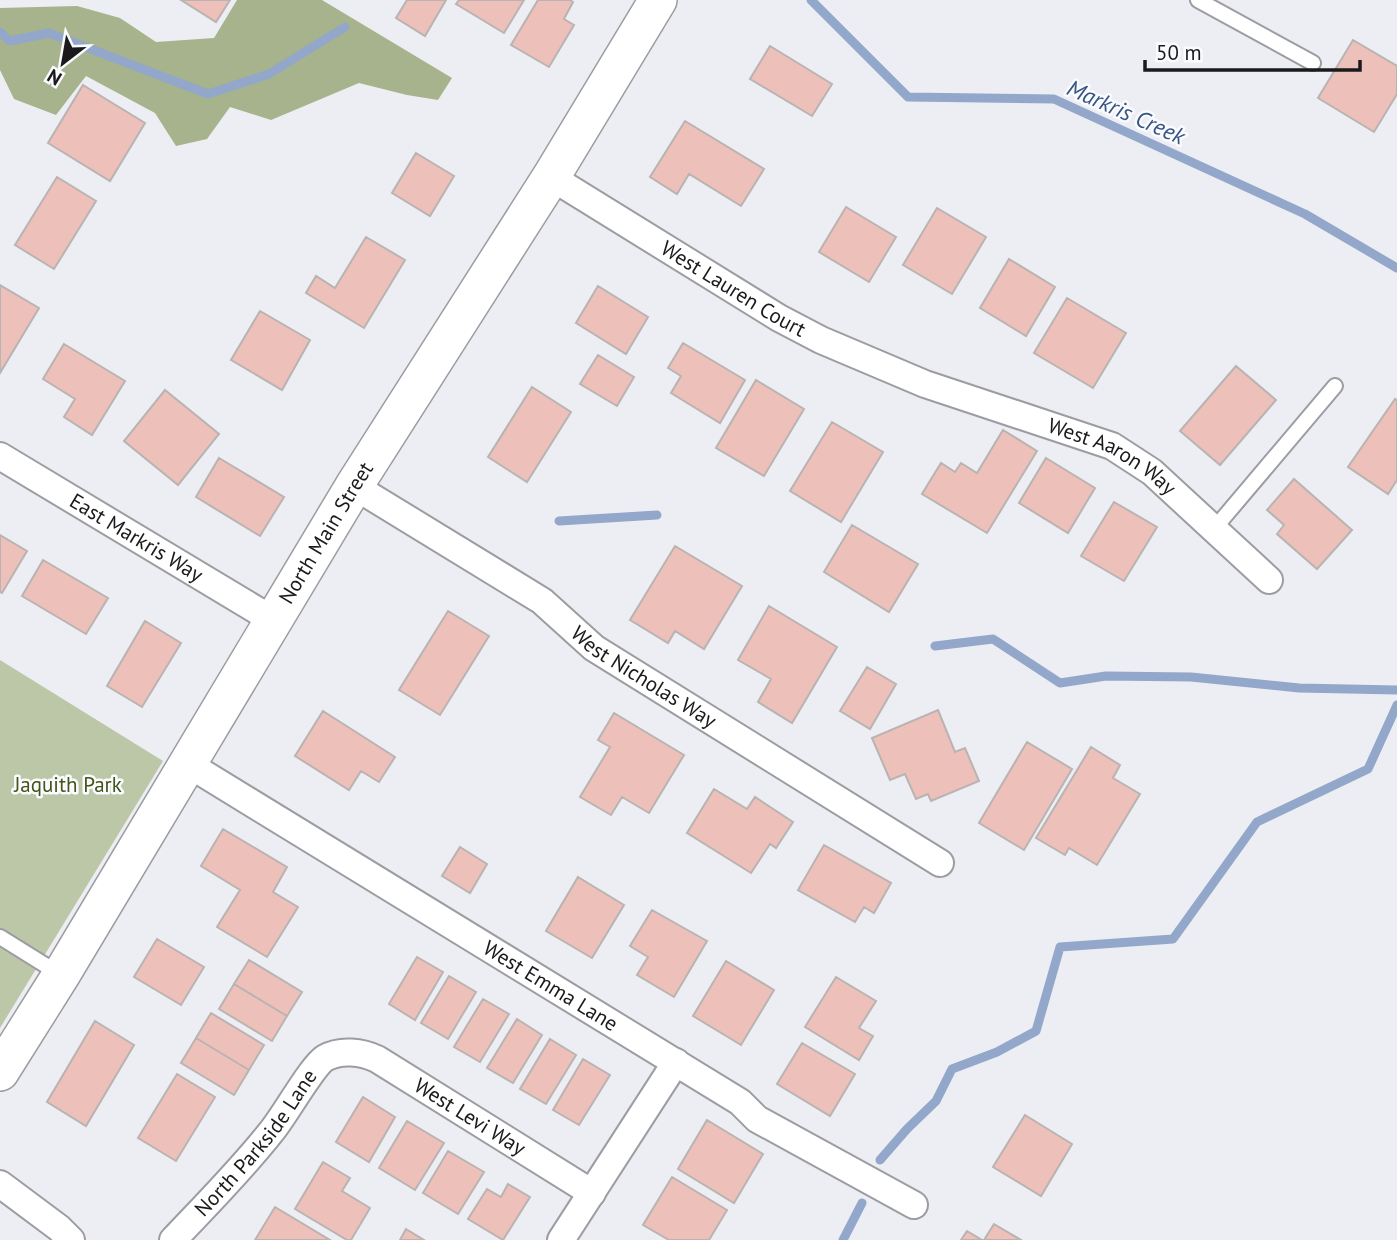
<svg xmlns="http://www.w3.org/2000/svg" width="1397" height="1240" font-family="'PT Sans',sans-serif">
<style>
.green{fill:#bcc7a8}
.forest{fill:#a6b38c}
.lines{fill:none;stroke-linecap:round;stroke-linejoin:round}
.stream{stroke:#92a7c9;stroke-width:9}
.building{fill:#eec0ba;stroke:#b9b3b2;stroke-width:2}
.lane-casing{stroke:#9c9da2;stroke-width:18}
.street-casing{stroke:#9c9da2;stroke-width:30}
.secondary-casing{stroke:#9c9da2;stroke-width:40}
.lane{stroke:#fff;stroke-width:14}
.street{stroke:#fff;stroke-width:26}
.secondary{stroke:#fff;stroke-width:37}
.labels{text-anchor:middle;stroke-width:5;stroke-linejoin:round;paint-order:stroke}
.street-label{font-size:21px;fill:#1a1a1c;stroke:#fafbfe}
.park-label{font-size:21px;fill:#455419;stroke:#fafbfe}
.water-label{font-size:23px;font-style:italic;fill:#375483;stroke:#fafbfe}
</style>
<rect width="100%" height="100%" fill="#eceef3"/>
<path class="green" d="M0,660L163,761L0,1028Z"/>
<path class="forest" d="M237,0H322L452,78L438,100L407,95L359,83L271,120L230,107L207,139L176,146L155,113L86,76L56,115L14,99L0,70V8L77,6L120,18L156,42L214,38Z"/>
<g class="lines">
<path class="stream" d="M811,0L908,97L1054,99L1305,214L1397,268
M0,32L10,41L49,33L208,94L269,74L345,27
M559,521L657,515
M935,646L993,639L1060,683L1106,676L1191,677L1299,688L1397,690
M880,1160L907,1129L936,1101L952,1069L997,1052L1036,1031L1060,947L1173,939L1257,822L1368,769L1397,705
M843,1240L862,1203"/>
</g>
<path class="building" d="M181,0H230L216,22Z
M407,0H446L425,36L396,18Z
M459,0H524L504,33L456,4Z
M538,0H570L573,2L564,19L574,25L549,67L511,45Z
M1353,40L1397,66V94L1374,132L1318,98Z
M770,46L832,84L812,116L750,79Z
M83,85L145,123L110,181L48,143Z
M685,121L764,169L741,206L689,174L677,194L650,177Z
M416,153L454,176L430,216L392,193Z
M57,177L96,201L54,269L15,245Z
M846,207L896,237L869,282L819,252Z
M937,208L986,237L952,294L903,265Z
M366,237L405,260L364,328L306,293L316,276L335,288Z
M1009,259L1055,287L1026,336L980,308Z
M0,285L39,308L0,373Z
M598,286L648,317L626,354L576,323Z
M1067,298L1126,333L1093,388L1034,353Z
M260,311L310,340L282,390L231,360Z
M683,343L745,380L720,423L671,393L681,376L668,368Z
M64,344L125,381L92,435L64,417L75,399L43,379Z
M598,355L634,377L617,406L580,384Z
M1236,366L1276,400L1220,465L1180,431Z
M756,380L804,409L764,476L716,448Z
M532,387L571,412L527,482L488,457Z
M165,390L219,434L178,485L124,441Z
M1395,399L1397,400V480L1388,494L1348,467Z
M832,422L883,452L841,522L790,491Z
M1003,430L1037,451L987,533L922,494L941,463L955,472L961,463L977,473Z
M219,458L284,497L260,536L196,497Z
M1046,458L1095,488L1068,533L1019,503Z
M1294,479L1352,530L1317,569L1277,534L1284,525L1267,510Z
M1114,502L1157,527L1124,581L1081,556Z
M852,525L918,564L889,612L824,572Z
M0,535L27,551L2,593L0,592Z
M675,546L742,586L704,649L675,631L668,643L630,620Z
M43,560L108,598L86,634L22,596Z
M769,606L837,647L792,723L758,702L771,679L738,660Z
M448,611L489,636L440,715L399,690Z
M145,621L181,643L142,707L107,686Z
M867,667L896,684L870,729L840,711Z
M938,710L955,752L965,748L979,781L931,801L928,794L916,799L905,774L890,780L872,738Z
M323,711L395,757L379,782L361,771L349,790L295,756Z
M614,713L684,755L649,813L622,797L611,815L580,797L610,747L598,740Z
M1027,742L1072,769L1024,850L979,823Z
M1091,747L1120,765L1113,778L1140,794L1097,865L1069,848L1065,855L1036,838Z
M714,789L747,809L755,797L793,822L776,848L770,844L751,873L687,833Z
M223,829L287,867L273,892L298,907L267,957L217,927L240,890L201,866Z
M824,845L891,883L874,913L864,907L855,922L798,890Z
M460,847L487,864L470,893L442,876Z
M578,877L624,905L592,958L546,931Z
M652,910L707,941L674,997L637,975L648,957L630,946Z
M157,939L204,967L181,1005L134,977Z
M417,957L443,972L415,1020L389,1004Z
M249,960L302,992L287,1016L234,984Z
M726,961L774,990L741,1045L693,1016Z
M449,976L476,992L448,1039L421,1023Z
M836,977L876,1001L859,1028L873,1036L859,1060L805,1027Z
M234,984L287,1016L272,1041L219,1009Z
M483,999L509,1014L480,1062L454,1047Z
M211,1013L264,1045L249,1070L196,1038Z
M517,1019L542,1035L513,1083L487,1068Z
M95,1021L134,1045L86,1126L47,1102Z
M196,1038L249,1070L234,1095L181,1063Z
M550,1039L576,1055L546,1104L520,1089Z
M802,1043L855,1074L830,1116L777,1084Z
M583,1059L610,1075L579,1125L553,1110Z
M177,1074L215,1097L176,1161L138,1138Z
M363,1097L395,1117L369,1162L336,1142Z
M1025,1115L1072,1144L1041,1196L993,1167Z
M707,1120L763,1154L734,1203L678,1169Z
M407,1121L444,1143L415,1190L379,1168Z
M448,1151L484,1172L458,1214L423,1193Z
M323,1162L350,1178L342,1191L370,1208L351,1240H347L295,1209Z
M672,1177L727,1210L709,1240H669L643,1225Z
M508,1184L530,1197L503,1240L468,1219L487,1189L501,1197Z
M275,1207L330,1240H255Z
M994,1224L1021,1240H984Z
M406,1229L424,1240H400Z
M967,1231L982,1240H961Z"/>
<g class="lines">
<defs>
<path id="lane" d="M1198,0L1313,63
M1214,529L1335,386
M0,937L61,975"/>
<g id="street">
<path id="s1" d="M551,177L779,318L821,340L925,384L1112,446L1152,472L1269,580"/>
<path id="s2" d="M0,456L273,620"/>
<path id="s3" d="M354,486L542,601L594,648L940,863"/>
<path id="s4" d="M188,764L740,1102L757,1119L914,1205"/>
<path d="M0,1184L59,1228L71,1240"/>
<path id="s5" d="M173,1240C206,1205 241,1170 271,1132C284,1117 312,1066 325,1058C341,1049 362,1052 377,1059L592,1193"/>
<path d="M561,1240L676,1062"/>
</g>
<g id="secondary">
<path id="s6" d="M0,1072L61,975L354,486L551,177L658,0"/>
</g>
</defs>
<use href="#lane" class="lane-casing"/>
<use href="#street" class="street-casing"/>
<use href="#secondary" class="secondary-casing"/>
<use href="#lane" class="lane"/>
<use href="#street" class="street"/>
<use href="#secondary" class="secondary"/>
</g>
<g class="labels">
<g class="street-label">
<text dy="7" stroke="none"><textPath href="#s1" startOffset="214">West Lauren Court</textPath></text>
<text dy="7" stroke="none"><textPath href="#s1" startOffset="630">West Aaron Way</textPath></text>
<text dy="7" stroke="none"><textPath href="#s6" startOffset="630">North Main Street</textPath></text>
<text dy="7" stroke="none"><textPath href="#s2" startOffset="159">East Markris Way</textPath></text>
<text dy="7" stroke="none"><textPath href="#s3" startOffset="348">West Nicholas Way</textPath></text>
<text dy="7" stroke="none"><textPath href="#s4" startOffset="425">West Emma Lane</textPath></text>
<text dy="7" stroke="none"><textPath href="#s5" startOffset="401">West Levi Way</textPath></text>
<text dy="7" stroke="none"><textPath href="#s5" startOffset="128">North Parkside Lane</textPath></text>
</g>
<g class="park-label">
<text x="68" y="792">Jaquith Park</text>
</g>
<g class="water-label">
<text transform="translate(1126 112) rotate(24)" y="8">Markris Creek</text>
</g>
</g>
<g transform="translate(63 63) rotate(211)" stroke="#fafbfe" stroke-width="5" paint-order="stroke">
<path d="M0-5L12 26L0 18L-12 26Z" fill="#1a1a1c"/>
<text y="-10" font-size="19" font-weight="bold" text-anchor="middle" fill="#1a1a1c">N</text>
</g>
<path d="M1145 60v10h215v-10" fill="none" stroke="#1a1a1c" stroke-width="3.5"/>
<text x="1156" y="60" font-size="21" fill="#1a1a1c" stroke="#fafbfe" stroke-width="5" paint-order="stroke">50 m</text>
</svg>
